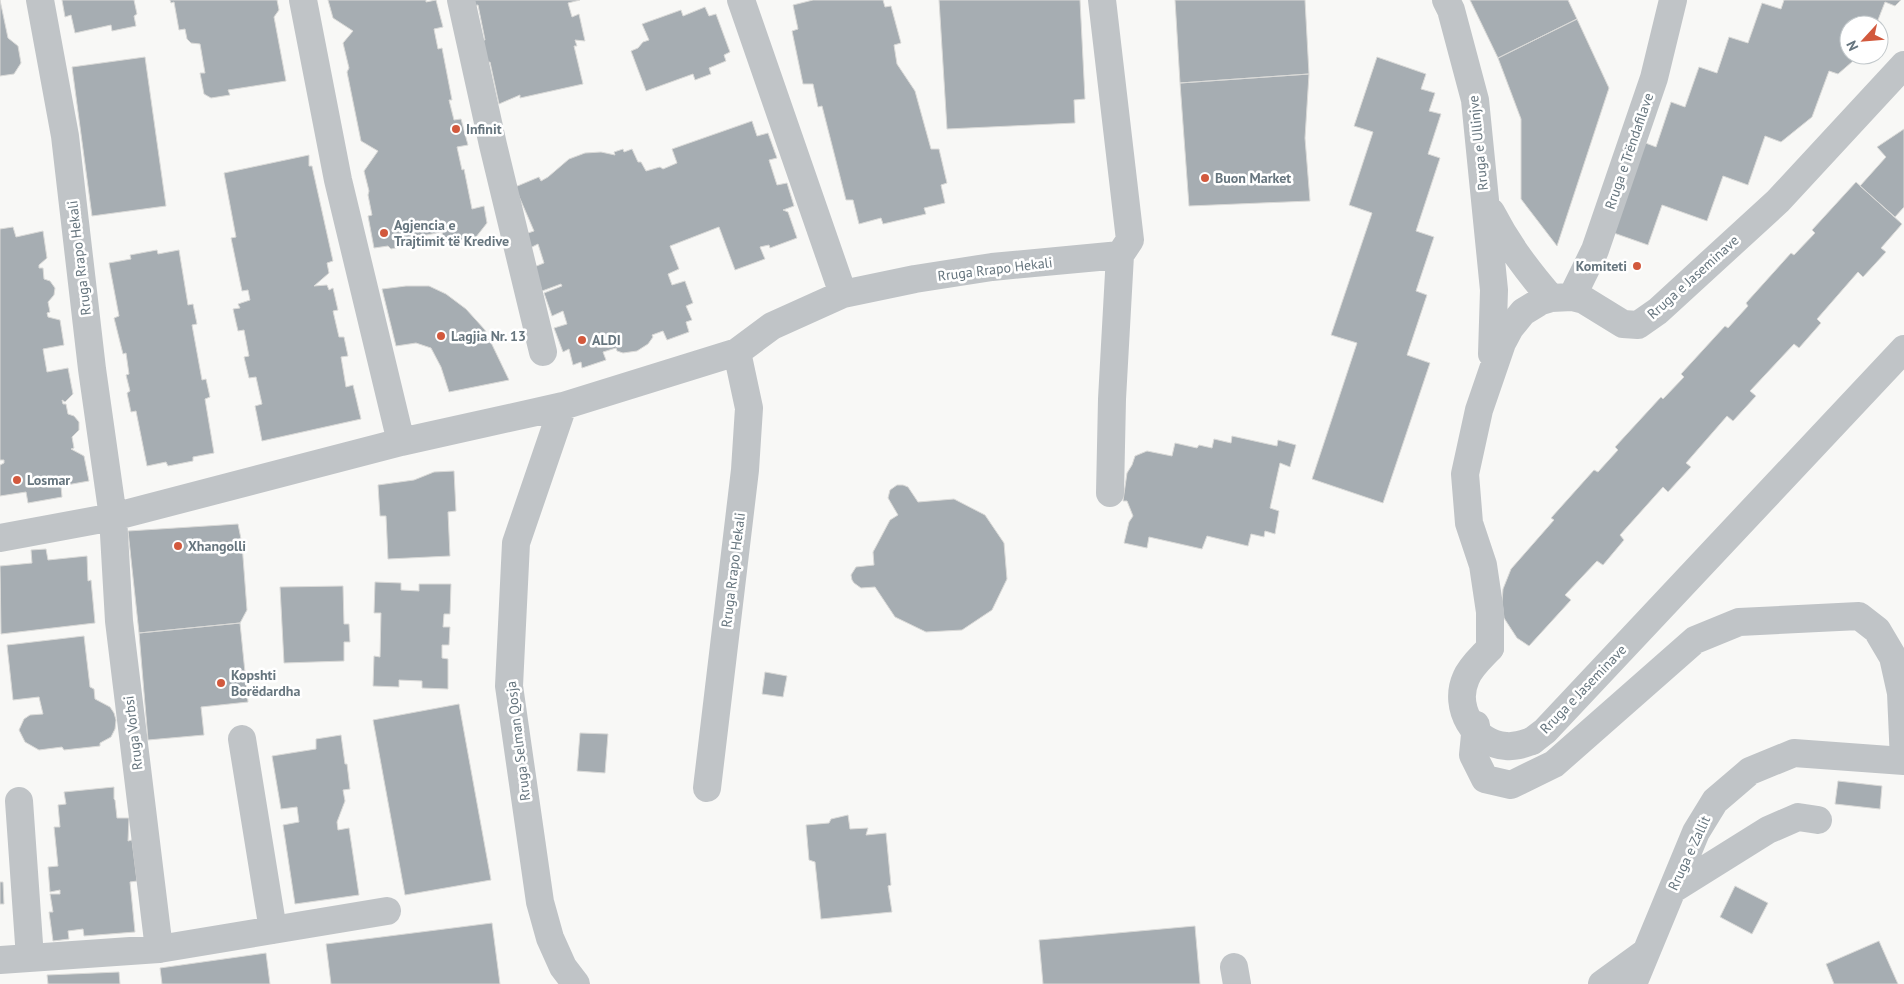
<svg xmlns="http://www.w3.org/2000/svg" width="1904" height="984" font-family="'PT Sans',sans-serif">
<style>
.building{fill:#a6adb2;stroke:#dadad8}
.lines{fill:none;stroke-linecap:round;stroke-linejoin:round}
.minor{stroke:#c0c4c7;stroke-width:28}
.minor-bridge{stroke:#c0c4c7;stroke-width:28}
.poi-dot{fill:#d2593d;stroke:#fff;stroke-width:2}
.labels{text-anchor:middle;stroke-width:5;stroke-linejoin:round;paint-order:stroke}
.poi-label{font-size:14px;font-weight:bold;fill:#66757e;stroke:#fff;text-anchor:start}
.street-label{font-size:14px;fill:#66757e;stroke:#fff}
</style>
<rect width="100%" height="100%" fill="#f8f8f6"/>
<path class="building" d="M0,0L8,38L18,46L21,63L14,74L0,76Z
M62,0H134L137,14L134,16L136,26L112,31L111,25L75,33L71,15L65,17Z
M170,0H277L279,10L274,17L286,81L228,90L230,95L211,98L204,94L200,73H205L200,44L191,43L187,39L185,29L179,30L174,2L171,3Z
M328,0H426V2L436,0L443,27L434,29L438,49L442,48L452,100H449L454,120L461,119L468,145L457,147L462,170L464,169L472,209L484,206L487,223L476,237L444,244L442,232L416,237L418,243L391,249L388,246L374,248L368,216L372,215L368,195L369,191L364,171L378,151L361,141L347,72L349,68L343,43L353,31L333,18Z
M470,0H580L568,3L572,17L579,14L585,41L575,40L577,46H574L583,84L520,98V95L499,104L490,62L482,64L477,41L485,40L478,5L471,6Z
M813,0H883L885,7L891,6L901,43L894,45L897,64L915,91L931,149H939L947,183L941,185L945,203L924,208L926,214L883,224L881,218L859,224L853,200H846L822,106L818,107L813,84H803L792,31L798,29L793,5Z
M939,0H1080L1085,99L1074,100L1075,123L947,129Z
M1175,0H1305L1309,74L1180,83Z
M1470,0H1568L1577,19L1498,58Z
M1784,0H1901L1895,6L1885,2L1876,25H1849V55H1860L1838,74L1829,71L1812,117L1781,142L1765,136L1748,185L1723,176L1707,221L1662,205L1648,245L1611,232L1643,142L1656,147L1671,102L1685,107L1699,67L1717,73L1729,37L1748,43L1762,3L1781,9Z
M705,7L709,16L716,14L730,52L724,55L726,61L709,68L711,74L695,80L693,74L646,91L631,51L638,48L643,42L649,40L642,24L681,10L683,16Z
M1577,19L1609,88L1557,246L1521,199V119L1498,58Z
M145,57L166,206L92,216L72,67Z
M1377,57L1426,74L1421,89L1435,93L1429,111L1441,114L1428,154L1440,158L1416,231L1434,237L1416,291L1427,295L1407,355L1430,363L1383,503L1312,479L1357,343L1331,335L1372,213L1349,205L1373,132L1354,126Z
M1309,74L1305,138L1310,201L1189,206L1180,83Z
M752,121L757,136L768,133L777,158L769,160L777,185L787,183L794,206L783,210L788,212L797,238L770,248L769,245L760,247L765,259L735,270L719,227L670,246L679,269L668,274L672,285L685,281L693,303L686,306L692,320L686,322L689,332L667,340L663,331L652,335L653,337L648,344L637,351L623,353L617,351L616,348L603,352L606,360L582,368L581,362L573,365L569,349L563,352L554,328L567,324L563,311L552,316L544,293L562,286L561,284L542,291L534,267L544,263L538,244L528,249L522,235L534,231L515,187L539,177L541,181L548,177L569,159L585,153L601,152L615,155L614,152L623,149L624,152L632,149L638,162H641L646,171L660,167L663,169L677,163L672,149Z
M1904,129V207L1895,217L1860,186L1886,157L1877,147Z
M309,155V166H312L333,261L327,263L329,273L314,286L327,285L329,290L333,288L338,310L333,311L339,337H344L348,356L341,357L346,387L353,385L361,419L262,441L255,406L262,404L256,377L249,378L244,357L249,356L244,330L238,331L233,309L240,308L238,304L250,300L248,290L242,291L231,238L236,237L224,173Z
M1856,182L1902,224L1881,248L1886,252L1863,277L1858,272L1817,319L1821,323L1799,348L1794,344L1750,391L1756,396L1733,421L1727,416L1686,463L1691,467L1668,492L1663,487L1620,535L1624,540L1603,565L1597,561L1565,595L1571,600L1529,646L1517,638L1504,618L1502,602L1503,589L1511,569L1554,520L1551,518L1594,470L1598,472L1618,450L1615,447L1661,397L1663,399L1684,377L1681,374L1725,326L1728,328L1748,306L1746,303L1791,253L1794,255L1815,233L1812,230Z
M13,227L16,237L43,231L47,258L39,265V268H43L44,279L50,281L55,288L54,295L48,302L50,312L47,313L48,317L60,320L64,345L43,349L47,372L68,368L73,394L65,402L62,400L63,404H66L68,414L74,416L79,422V430L72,437L74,448L71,449L84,456L89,481L61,486L62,497L28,503L26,492L0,496V465L4,463V460H0V229Z
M157,250L158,254L179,250L188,305L193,304L197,324L192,325L202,380L206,379L210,397L205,399L214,453L193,457V461L168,466L166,462L147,466L136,411L131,412L127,393L130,391L126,375L129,374L126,353L123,354L114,318L119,316L109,263L131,259L130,255Z
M406,286H429L446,294L466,309L485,330L509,380L449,392L441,367L431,348L416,343L396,346L382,289Z
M1232,436L1277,446L1278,440L1296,445L1290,467L1280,463L1270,508L1279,511L1275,534L1265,531L1264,537L1251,534L1248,546L1207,536L1202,549L1149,537L1147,548L1124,543L1129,522L1133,516L1127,501H1123L1127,473L1132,465L1135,456L1147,451L1172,456L1175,443L1197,448L1199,445L1212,448L1214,439L1231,443Z
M454,471L456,511L448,512L450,556L388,559L386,516H380L378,485L414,480L434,472Z
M897,485H903L908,487L918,502L954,499L985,515L1004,543L1007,579L992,610L962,630L926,632L895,617L875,587L861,588L854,583L852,580L851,575L856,567L874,565L873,552L890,520L898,515L888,498L890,490Z
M238,524L242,544L247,610L240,623L139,633L128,531Z
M46,549L48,560L87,556L88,581L91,580L95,623L1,634L0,566L32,563L31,550Z
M375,582L401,583V590L419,591V584H451L450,614H444L443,627H450L449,645H442V658L448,659V689L422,688V681L399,680V687L373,686L374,656L380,657L381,613H374Z
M343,586L344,624H349L350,642H344V661L284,663L280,587Z
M240,623L248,702L201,707L204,735L148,740L139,633Z
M84,636L90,687L94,689L95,699L110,707L114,713L116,720L115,729L111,737L100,743V746L64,750L62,747L39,750L25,742L19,730L24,719L30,715L43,714L39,697L13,700L7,645Z
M765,672L787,676L783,697L762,694Z
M459,704L491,880L405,895L373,720Z
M580,733L608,734L605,773L577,771Z
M341,735L345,764H347L350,789L343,790L345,801L337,822L338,830L349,828L359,895L295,904L283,825L299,822L297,807L281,809L272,756L316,749V739Z
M1838,781L1882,786L1880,809L1835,804Z
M114,787V799L115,800L117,818H129L128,841L132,840L137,881L130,882L135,932L84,936L83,929L68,931L69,939L53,941L49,912H53L50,894H60V890L50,892L48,867L58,866L54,827H60L58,805L66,804L64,792Z
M848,815L850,829L868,828L866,835L886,833L891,885L888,886L892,912L821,919L815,862L809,860L806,825L829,823L831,819Z
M0,882H3L4,904H0Z
M1735,886L1768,903L1752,934L1720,917Z
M492,923L500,984H331L326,944Z
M1195,926L1200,984H1043L1039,940Z
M1879,941L1898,984H1834L1826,964Z
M266,953L270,984H162L160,968Z
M119,972L120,984H48L47,975Z"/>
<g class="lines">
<path class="minor" d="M40,0L65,136L92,369L113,517L119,621L159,949
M303,0L338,180L401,442
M461,0L493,145L543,352
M741,0L843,294
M1102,0L1130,240L1120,255L1112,399L1110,493
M1446,0L1451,10L1475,100L1494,290L1492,354
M1491,212C1508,245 1527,270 1551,298
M1572,297L1595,250L1654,78L1673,0
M563,406L516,543L509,686L540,902L550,938L563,967L576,984
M0,538L113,517L401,442L563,406L737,352L772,326L843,294L915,279L992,267L1120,255
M1490,648V612L1483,565L1469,523L1465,474L1479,410L1502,343L1510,328L1523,312L1541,301L1551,298L1572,297L1584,300L1623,324L1638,325L1658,311L1778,201L1904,65
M1476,725L1473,755L1485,779L1511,785L1554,764L1695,640L1739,622L1859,616L1877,630L1893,657L1901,693L1904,761
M242,739L273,930
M1532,741L1545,731L1904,349
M707,788L745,470L749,408L737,352
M19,801L30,958
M1672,890L1768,830L1798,817L1818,820
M0,960L159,949L387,911
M1234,967L1237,984
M1602,984L1646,952
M1633,984L1696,832L1715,801L1750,771L1794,753L1904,761"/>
<path class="minor-bridge" d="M1490,648C1482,657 1471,666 1466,678C1453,707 1474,744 1506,746C1516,747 1523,744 1532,741"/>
</g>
<g class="poi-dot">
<circle cx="456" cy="129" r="5"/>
<circle cx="1205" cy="178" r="5"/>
<circle cx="384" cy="233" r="5"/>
<circle cx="1637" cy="266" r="5"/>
<circle cx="441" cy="336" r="5"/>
<circle cx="582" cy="340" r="5"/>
<circle cx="17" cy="480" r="5"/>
<circle cx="178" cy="546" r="5"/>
<circle cx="221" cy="683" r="5"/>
</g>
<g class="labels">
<g class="poi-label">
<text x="466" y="134">Infinit</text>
<text x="1215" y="183">Buon Market</text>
<text x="394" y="230">Agjencia e<tspan x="394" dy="16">Trajtimit të Kredive</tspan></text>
<text x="1627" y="271" text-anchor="end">Komiteti</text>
<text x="451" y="341">Lagjia Nr. 13</text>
<text x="592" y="345">ALDI</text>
<text x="27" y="485">Losmar</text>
<text x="188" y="551">Xhangolli</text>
<text x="231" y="680">Kopshti<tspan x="231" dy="16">Borëdardha</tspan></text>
</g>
<g class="street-label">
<text transform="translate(1478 143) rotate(-96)" y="5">Rruga e Ullinjve</text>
<text transform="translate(1629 151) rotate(-71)" y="5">Rruga e Trëndafilave</text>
<text transform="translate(79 258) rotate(-97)" y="5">Rruga Rrapo Hekali</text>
<text transform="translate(995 269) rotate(-7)" y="5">Rruga Rrapo Hekali</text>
<text transform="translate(1693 277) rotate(-42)" y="5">Rruga e Jaseminave</text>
<text transform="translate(733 570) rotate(-83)" y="5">Rruga Rrapo Hekali</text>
<text transform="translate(1583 689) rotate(-46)" y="5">Rruga e Jaseminave</text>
<text transform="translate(133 733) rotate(-97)" y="5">Rruga Vorbsi</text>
<text transform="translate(518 741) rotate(-97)" y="5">Rruga Selman Qosja</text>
<text transform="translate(1689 853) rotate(-65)" y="5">Rruga e Zallit</text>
</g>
</g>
<g transform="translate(1864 40) rotate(244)"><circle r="24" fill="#ffffff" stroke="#c2c8cb"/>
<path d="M0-4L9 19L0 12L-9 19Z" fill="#d2593d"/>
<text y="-8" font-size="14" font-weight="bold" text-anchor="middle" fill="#66757e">N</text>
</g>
</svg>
